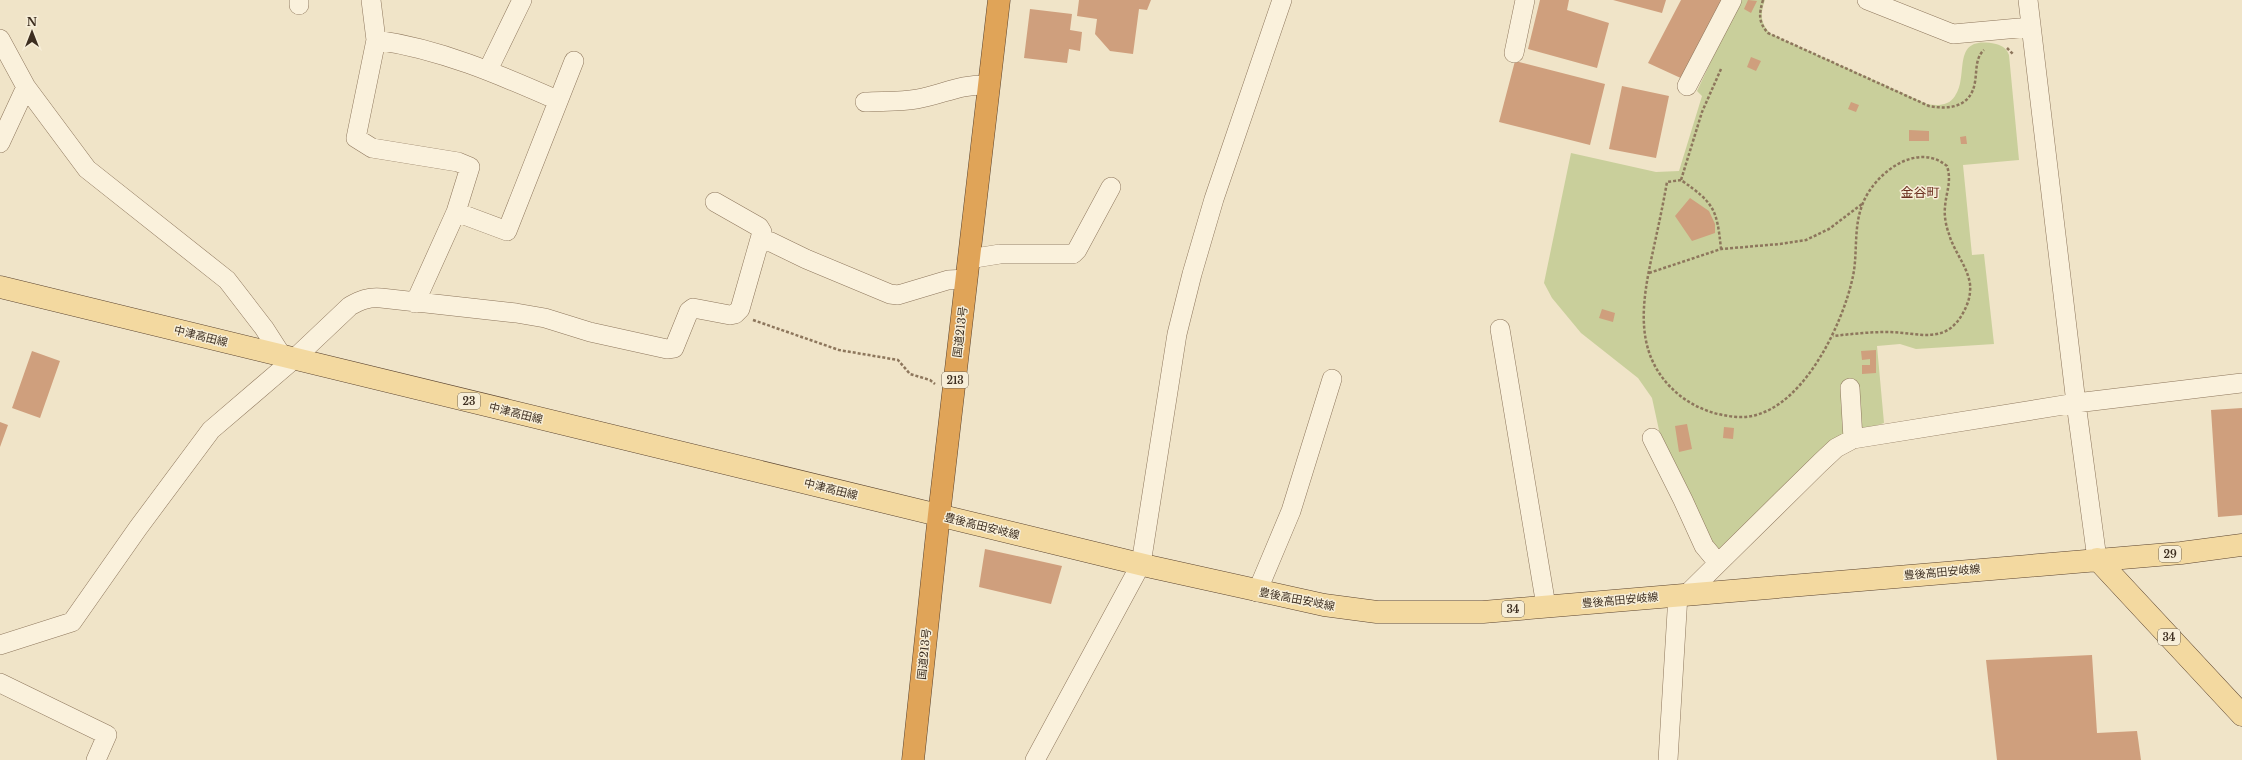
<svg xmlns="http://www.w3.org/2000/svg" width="2242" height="760" font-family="'Libre Baskerville','Noto Sans JP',serif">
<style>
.green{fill:#c9cf9b}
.building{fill:#cf9f7d}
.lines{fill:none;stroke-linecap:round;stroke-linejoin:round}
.minor-casing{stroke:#8d765c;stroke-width:20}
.major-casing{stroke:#5b4430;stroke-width:23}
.highway-casing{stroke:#5b4430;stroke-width:23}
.path{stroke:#8d765c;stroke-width:2.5;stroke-dasharray:3 2;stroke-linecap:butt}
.minor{stroke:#faf1dc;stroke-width:19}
.major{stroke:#f3d9a0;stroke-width:22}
.highway{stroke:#e0a458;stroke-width:22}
.labels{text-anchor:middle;stroke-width:3;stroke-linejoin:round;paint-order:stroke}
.shield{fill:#f7eed8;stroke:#756857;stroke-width:1}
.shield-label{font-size:10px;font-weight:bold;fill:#3d2e20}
.street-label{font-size:11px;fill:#3d2e20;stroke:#f7eed8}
.quarter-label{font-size:13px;fill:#6b2e1e;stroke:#f7eed8}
</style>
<rect width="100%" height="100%" fill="#f0e4c8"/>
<path class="green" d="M1740,0H1765C1760,14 1760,23 1771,34L1927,104C1937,106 1949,106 1955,96C1970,76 1949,34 1996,44C2003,46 2007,49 2009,55L2019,160L1963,165L1972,255L1984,254L1994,344L1916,349L1900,344L1877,346L1884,423L1848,435L1722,550L1710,544L1664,453L1652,398L1638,378L1581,333L1552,298L1544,283L1571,153L1656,172L1679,171L1702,96L1697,91Z"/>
<path class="building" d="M1079,0H1151L1147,10L1139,9L1133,54L1110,51L1095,34L1097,19L1077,16Z
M1540,0H1569L1567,10L1609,23L1597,68L1528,49Z
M1613,0H1666L1662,13Z
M1681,0H1726L1685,80L1648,63Z
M1748,0L1757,1L1751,13L1744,9Z
M1030,9L1072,14L1070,30L1082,32L1080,51L1069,49L1067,63L1024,58Z
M1751,57L1761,61L1756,71L1747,67Z
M1515,61L1605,84L1590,145L1499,122Z
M1622,86L1669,96L1656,158L1609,149Z
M1851,102L1859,105L1856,112L1848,109Z
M1909,130L1929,131V141H1909Z
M1966,136L1967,144H1961L1960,137Z
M1690,198L1709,211L1715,224V233L1692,241L1675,216Z
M1602,309L1615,313L1613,322L1599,318Z
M1876,350V373L1862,374V365H1870V359L1862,360L1861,351Z
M32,351L60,361L40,418L12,408Z
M2242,408V515L2218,517L2211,410Z
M0,422L8,425L0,447Z
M1687,424L1692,449L1679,452L1675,426Z
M1724,427L1734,428L1733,439L1723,438Z
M985,549L1062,566L1051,604L979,587Z
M2092,655L2097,733L2137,731L2141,760H1997L1986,660Z"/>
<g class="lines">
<defs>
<path id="minor" d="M299,0V5
M371,0L376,40L356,138L372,148L458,162L470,167L456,212L415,303
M1867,0L1953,34L2030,27
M2028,0L2076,403L2097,559
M0,39L26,87L87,169L227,280L264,328L282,356
M376,40C440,49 498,74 557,100
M1514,53L1525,0
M488,70L522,0
M1687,86L1732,0
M865,102C882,101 901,102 917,99C945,94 958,84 989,85
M0,143L26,87
M456,212L507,231L574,61
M760,241L771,242L806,259L890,294L898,295L948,280L967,279
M969,259L1000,254H1073L1077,250L1111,187
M1500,329L1546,606
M1850,388L1853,439
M1652,438L1683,500L1704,546L1718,563
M1257,592L1291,511L1332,379
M1687,594L1820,463L1836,448L1853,439L2076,403L2242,383
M0,645L72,622L138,528L211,430L294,359L350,306C361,300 368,297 381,298L516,313L545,318L590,332L667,349L674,348L689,311L693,308L730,315L735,314L740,309L762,232L759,227L715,202
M0,683L107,735L96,760
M1035,760L1141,564L1177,334L1192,274L1214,199L1282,0
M1668,760L1678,595"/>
<path id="major" d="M0,287L1152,567L1324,605L1377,612H1483L2181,553L2242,545
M2097,559L2242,715"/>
<path id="highway" d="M913,760L939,515L999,0"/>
</defs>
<use href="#minor" class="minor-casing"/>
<use href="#major" class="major-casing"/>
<use href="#highway" class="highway-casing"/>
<path class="path" d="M1763,0C1759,14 1758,22 1768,33L1929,106C1950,110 1971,107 1975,82C1977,71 1975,58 1984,50
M2007,48L2013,54
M1721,69L1702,112L1681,180C1714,203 1717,209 1721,249
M1681,180L1667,182C1663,205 1658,228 1653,251C1642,302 1632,355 1678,394C1695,408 1716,416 1739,417C1799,419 1843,325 1853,276C1858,252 1853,227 1863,203C1875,173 1917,141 1947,166C1952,182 1946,192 1945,207C1944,216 1946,226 1949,234C1954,252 1967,265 1970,284C1971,295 1968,304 1963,313C1945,346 1918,332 1887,332C1869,332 1851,334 1833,336
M1649,273L1721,249L1780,244L1806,240L1829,229L1862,204
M753,320L839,350L898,360L910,374L930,380L935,384"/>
<use href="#minor" class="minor"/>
<use href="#major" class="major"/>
<use href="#highway" class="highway"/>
</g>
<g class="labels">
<g class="shield">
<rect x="942" y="372" width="26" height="16" rx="3"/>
<rect x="458" y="393" width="22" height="16" rx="3"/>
<rect x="2159" y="546" width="22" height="16" rx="3"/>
<rect x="1502" y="601" width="22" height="16" rx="3"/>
<rect x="2158" y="629" width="22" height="16" rx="3"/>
</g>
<g class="shield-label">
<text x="955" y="384">213</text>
<text x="469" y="405">23</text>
<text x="2170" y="558">29</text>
<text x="1513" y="613">34</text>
<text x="2169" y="641">34</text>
</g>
<g class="street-label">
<text transform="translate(960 332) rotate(-83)" y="4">国道213号</text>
<text transform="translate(201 336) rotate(14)" y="4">中津高田線</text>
<text transform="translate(516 413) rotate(14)" y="4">中津高田線</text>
<text transform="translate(831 489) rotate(14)" y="4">中津高田線</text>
<text transform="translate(982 526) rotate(14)" y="4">豊後高田安岐線</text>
<text transform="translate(1942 572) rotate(-5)" y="4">豊後高田安岐線</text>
<text transform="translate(1297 599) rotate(11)" y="4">豊後高田安岐線</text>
<text transform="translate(1620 600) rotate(-5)" y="4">豊後高田安岐線</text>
<text transform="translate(924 654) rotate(-84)" y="4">国道213号</text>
</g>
<g class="quarter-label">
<text x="1920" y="197">金谷町</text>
</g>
</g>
<g transform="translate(32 32)" stroke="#f7eed8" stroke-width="3" paint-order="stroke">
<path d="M0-3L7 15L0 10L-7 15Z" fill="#3d2e20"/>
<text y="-6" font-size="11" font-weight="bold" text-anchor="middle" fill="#3d2e20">N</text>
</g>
</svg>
